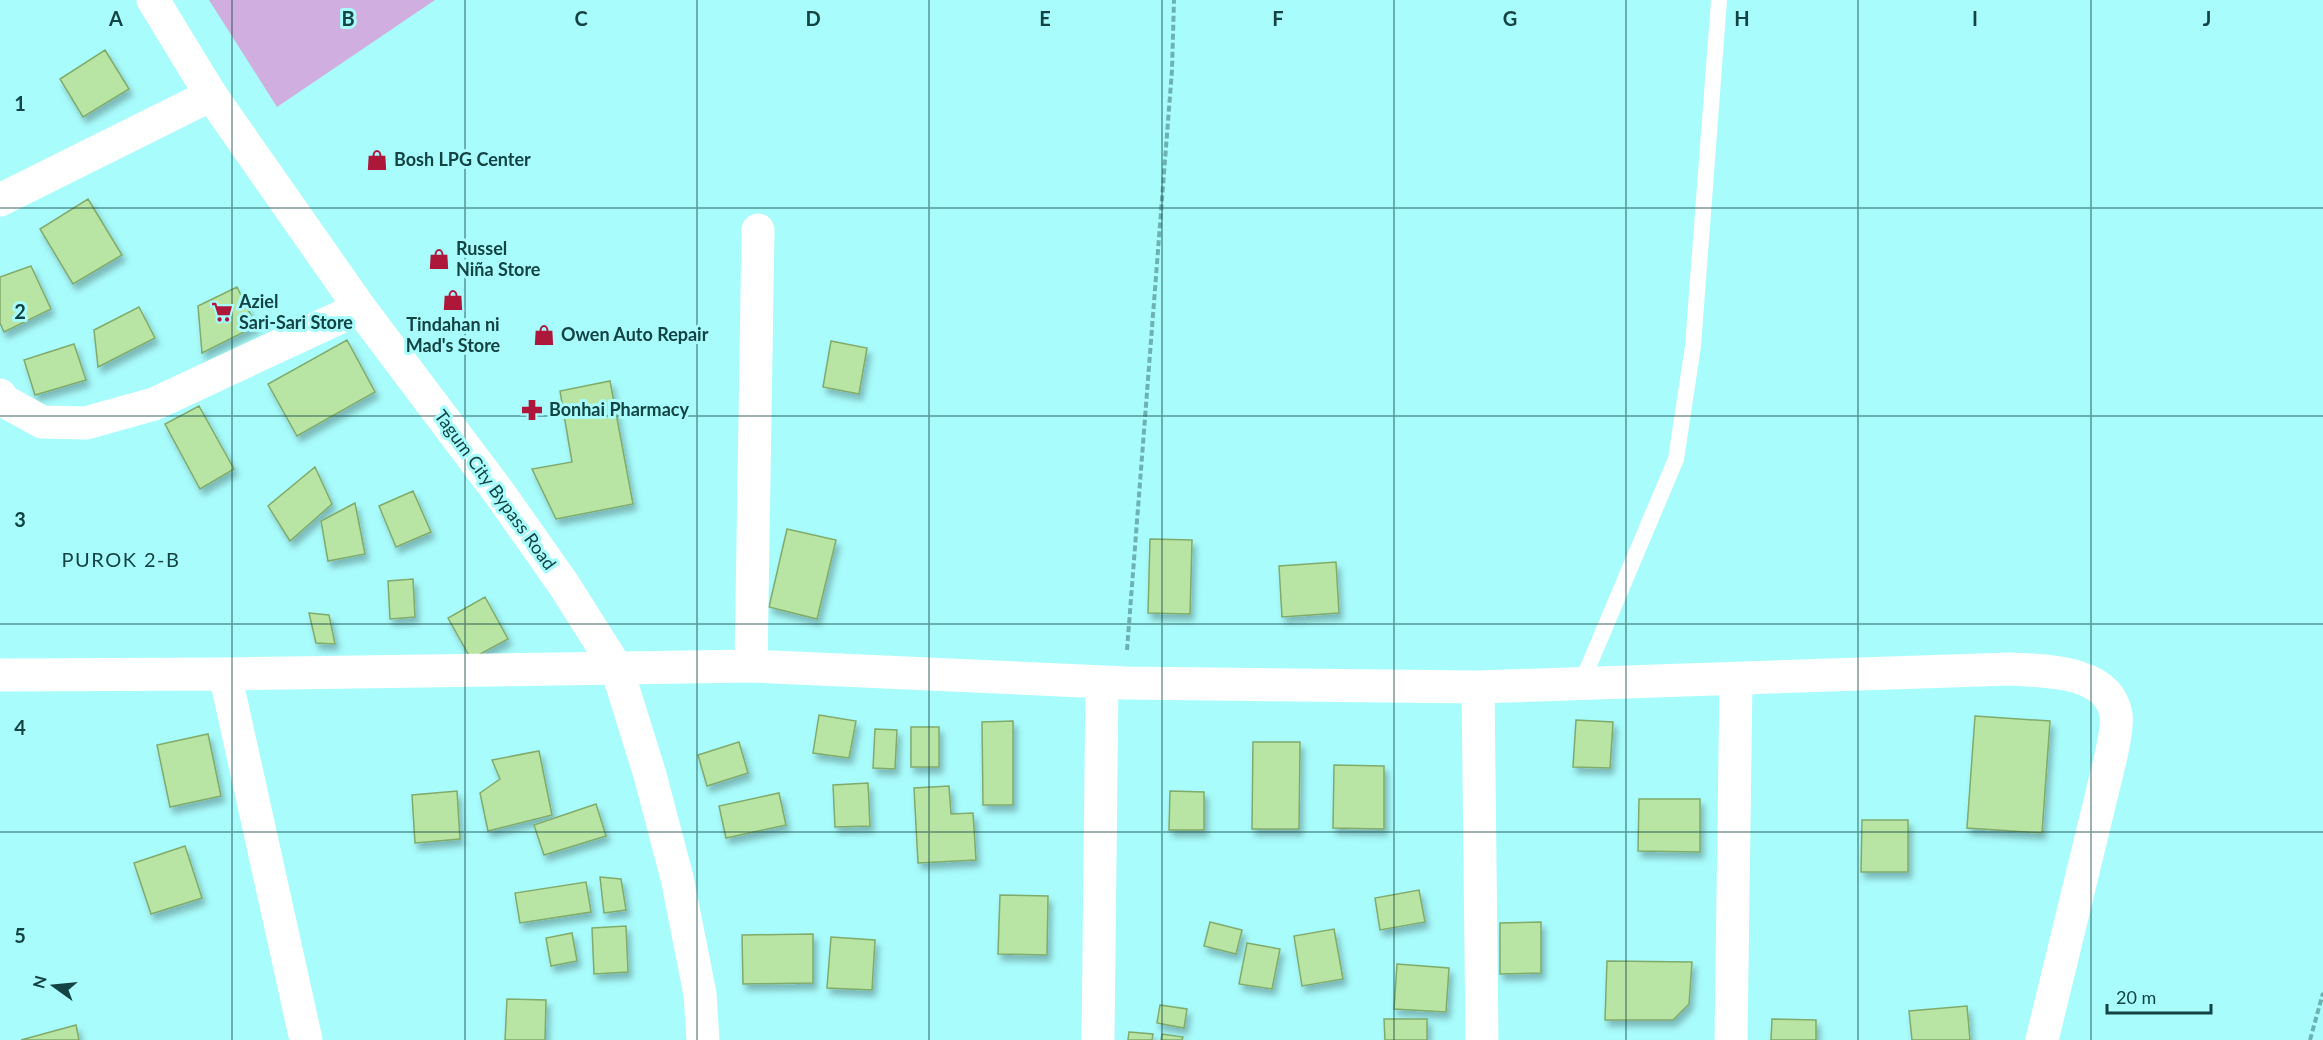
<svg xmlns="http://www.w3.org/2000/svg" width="2323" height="1040" font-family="Lato,sans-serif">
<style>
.green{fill:#d0aedf}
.building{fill:#b8e5a3;stroke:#80ab6b;stroke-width:1.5;filter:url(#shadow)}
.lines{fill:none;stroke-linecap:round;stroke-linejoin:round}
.path{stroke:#6db2b2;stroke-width:4;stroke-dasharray:6 3;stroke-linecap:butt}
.lane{stroke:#fff;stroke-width:16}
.street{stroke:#fff;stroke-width:33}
.primary{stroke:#fff;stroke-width:33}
.grid{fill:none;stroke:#134343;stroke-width:1.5;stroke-opacity:0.55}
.labels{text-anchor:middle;stroke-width:6;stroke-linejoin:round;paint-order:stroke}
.poi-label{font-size:18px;font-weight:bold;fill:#134343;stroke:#a9fcfc;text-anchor:start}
.street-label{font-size:18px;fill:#134343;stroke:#a9fcfc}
.neighbourhood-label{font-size:20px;letter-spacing:1.5px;fill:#134343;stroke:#a9fcfc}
.grid-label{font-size:20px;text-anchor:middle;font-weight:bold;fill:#134343;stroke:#a9fcfc;stroke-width:6;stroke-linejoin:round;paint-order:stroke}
</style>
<defs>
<filter id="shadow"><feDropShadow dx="3.5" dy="6" stdDeviation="3" flood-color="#0004"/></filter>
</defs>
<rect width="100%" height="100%" fill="#a9fcfc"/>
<path class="green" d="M209,0H435L277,107Z"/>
<path class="building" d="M105,50L129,89L83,117L60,79Z
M88,199L122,255L73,284L40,229Z
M31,266L51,309L4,332L0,323V277Z
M237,287L256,326L202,353L198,306Z
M139,307L155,338L98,367L94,330Z
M347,340L375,392L297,436L268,384Z
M831,341L867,348L859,394L823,387Z
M74,344L86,380L35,395L24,360Z
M610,381L633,504L556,519L532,469L572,462L560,391Z
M199,406L234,469L200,489L165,424Z
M315,467L332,504L290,541L268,506Z
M413,491L431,532L396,547L379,506Z
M355,503L365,554L328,561L321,521Z
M787,529L836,540L817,619L769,607Z
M1150,539L1192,540L1190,614L1148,613Z
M1336,562L1339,613L1282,617L1279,566Z
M413,579L415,617L390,619L388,581Z
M485,597L508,639L471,659L448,618Z
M309,613L329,615L335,644L316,643Z
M819,715L856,721L849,758L813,753Z
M1975,716L2050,721L2042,833L1967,828Z
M1576,720L1613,722L1610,768L1573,767Z
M1013,721V805H983L982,722Z
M911,727H939V767H911Z
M875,729L897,730L895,769L873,768Z
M208,734L221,796L170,807L157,745Z
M739,742L748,773L707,786L698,755Z
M1253,742H1300L1299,829H1252Z
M539,751L552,815L488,831L480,793L500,779L492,760Z
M1334,765L1384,766V829L1333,828Z
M868,783L870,826L835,827L833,785Z
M949,786L951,814L973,813L976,860L918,863L914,788Z
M457,791L460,839L415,843L412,795Z
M1170,791L1204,792V830H1169Z
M779,793L786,825L726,838L719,806Z
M1639,799H1700V852L1638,851Z
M596,804L606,836L544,855L534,825Z
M1862,820H1908V872H1861Z
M185,846L202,898L151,914L134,863Z
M600,877L621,879L626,910L604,913Z
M586,882L591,912L520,923L515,893Z
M1419,890L1425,922L1380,930L1375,898Z
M1000,895L1048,896L1047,955L998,954Z
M1210,922L1242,930L1236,954L1204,946Z
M1541,922V973L1500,974V923Z
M626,926L628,972L594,974L592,928Z
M1334,929L1343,979L1302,986L1294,936Z
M572,933L577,961L551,966L546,938Z
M813,934V983L743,984L742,935Z
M831,937L875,940L872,990L827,988Z
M1247,943L1280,949L1272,989L1239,984Z
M1607,961L1692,962L1689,1004L1673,1020H1605Z
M1397,964L1449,968L1446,1012L1394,1009Z
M507,999L546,1000L545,1040H505Z
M1160,1005L1187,1009L1184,1028L1157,1023Z
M1967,1006L1970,1040H1912L1909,1011Z
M1384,1019H1427V1040H1385Z
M1772,1019L1816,1020V1040H1771Z
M76,1025L79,1040H21Z
M1129,1032L1153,1034L1152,1040H1128Z
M1162,1034L1183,1037L1182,1040H1161Z"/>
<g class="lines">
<path class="path" d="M1127,650L1172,70L1174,0
M2310,1040L2323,993"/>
<path class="lane" d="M1581,684L1676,459L1693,346L1719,0"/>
<path class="street" d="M0,200L211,95
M0,395L4,401L42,422L86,423L154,404L360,308
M751,666L758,230
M225,674L306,1040
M0,675L225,674L751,666L1126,683L1478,687L2010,669C2045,671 2109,670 2116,715C2118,727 2113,744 2111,756L2042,1040
M1478,687L1482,1040
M1098,1040L1102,683
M1731,1040L1736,679"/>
<path class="primary" d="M153,0L211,95L360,308L500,494L564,585L617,669L650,775L677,878L700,994L703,1040"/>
</g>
<path class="grid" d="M232,0V1040M465,0V1040M697,0V1040M929,0V1040M1162,0V1040M1394,0V1040M1626,0V1040M1858,0V1040M2091,0V1040M0,208H2323M0,416H2323M0,624H2323M0,832H2323"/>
<defs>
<symbol id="shop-bare" viewBox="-9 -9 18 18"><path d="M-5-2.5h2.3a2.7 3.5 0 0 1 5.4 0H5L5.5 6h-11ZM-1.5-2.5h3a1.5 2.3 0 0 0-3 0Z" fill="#ac173a" stroke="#a9fcfc" stroke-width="2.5" paint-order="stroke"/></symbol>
<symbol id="supermarket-bare" viewBox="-9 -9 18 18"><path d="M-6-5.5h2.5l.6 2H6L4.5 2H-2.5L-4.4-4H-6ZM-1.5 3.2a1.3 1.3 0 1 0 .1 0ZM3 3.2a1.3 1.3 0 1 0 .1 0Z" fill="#ac173a" stroke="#a9fcfc" stroke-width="2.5" paint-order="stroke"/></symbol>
<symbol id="pharmacy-bare" viewBox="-9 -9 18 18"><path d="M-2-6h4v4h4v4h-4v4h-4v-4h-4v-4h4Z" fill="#ac173a" stroke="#a9fcfc" stroke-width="2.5" paint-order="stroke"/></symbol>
</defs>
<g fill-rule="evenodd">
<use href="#shop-bare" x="362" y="145" width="30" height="30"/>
<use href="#shop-bare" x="424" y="244" width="30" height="30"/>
<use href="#shop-bare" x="438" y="285" width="30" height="30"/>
<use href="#supermarket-bare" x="207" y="297" width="30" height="30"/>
<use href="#shop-bare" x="529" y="320" width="30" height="30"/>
<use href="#pharmacy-bare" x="517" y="395" width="30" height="30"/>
</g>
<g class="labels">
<g class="poi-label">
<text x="394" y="166">Bosh LPG Center</text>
<text x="456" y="255">Russel<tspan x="456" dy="21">Niña Store</tspan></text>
<text x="239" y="308">Aziel<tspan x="239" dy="21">Sari-Sari Store</tspan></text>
<text x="453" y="331" text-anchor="middle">Tindahan ni<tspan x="453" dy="21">Mad's Store</tspan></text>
<text x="561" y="341">Owen Auto Repair</text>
<text x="549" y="416">Bonhai Pharmacy</text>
</g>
<g class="street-label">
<text transform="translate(495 490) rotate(54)" y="6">Tagum City Bypass Road</text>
</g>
<g class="neighbourhood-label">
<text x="121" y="567">PUROK 2-B</text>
</g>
</g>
<g class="grid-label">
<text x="116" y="26">A</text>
<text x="348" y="26">B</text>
<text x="581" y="26">C</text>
<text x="813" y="26">D</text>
<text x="1045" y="26">E</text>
<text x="1278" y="26">F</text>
<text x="1510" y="26">G</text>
<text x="1742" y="26">H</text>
<text x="1975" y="26">I</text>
<text x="2207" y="26">J</text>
<text x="20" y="111">1</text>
<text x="20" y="319">2</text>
<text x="20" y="527">3</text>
<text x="20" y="735">4</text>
<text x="20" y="943">5</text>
</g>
<g transform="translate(54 986) rotate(285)" stroke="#a9fcfc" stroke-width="4.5" paint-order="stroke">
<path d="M0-4.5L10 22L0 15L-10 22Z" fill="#134343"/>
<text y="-9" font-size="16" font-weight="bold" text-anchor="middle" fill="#134343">N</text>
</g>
<path d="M2107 1004v9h104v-9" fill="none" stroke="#134343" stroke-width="3"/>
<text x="2116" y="1004" font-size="18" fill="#134343" stroke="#a9fcfc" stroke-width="4.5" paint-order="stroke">20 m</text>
</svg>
